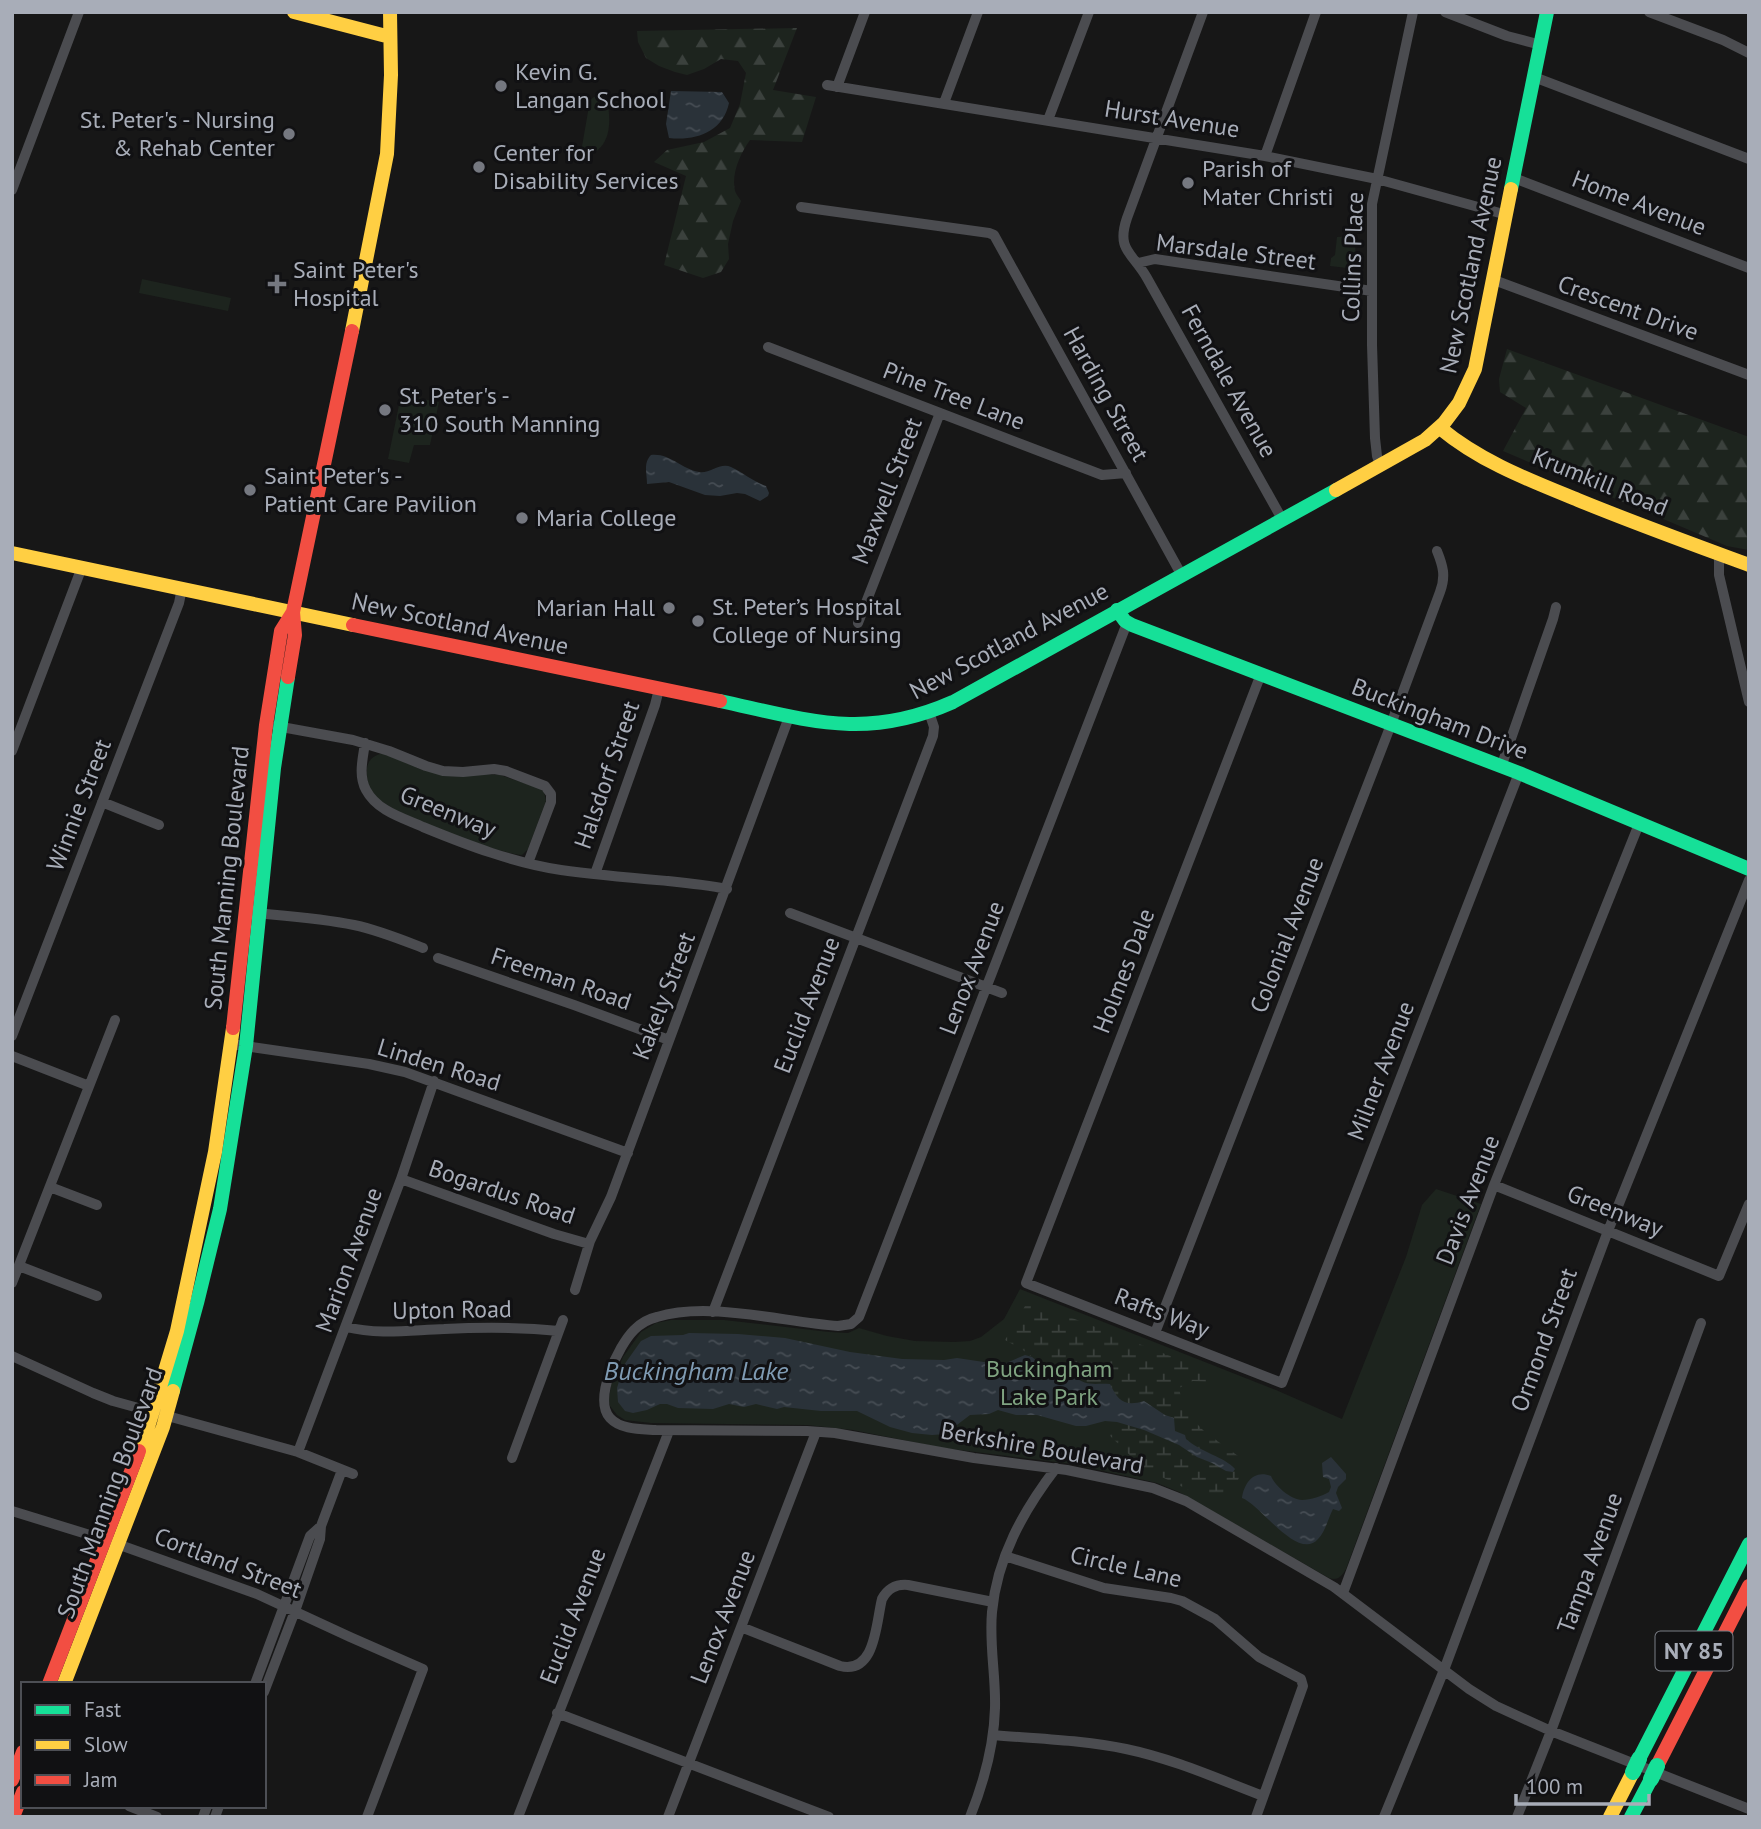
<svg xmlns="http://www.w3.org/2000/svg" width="1761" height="1829" font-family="'PT Sans',sans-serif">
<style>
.green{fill:#1d241e}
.forest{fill:url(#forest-firs)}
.wetland{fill:url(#wetland-marsh)}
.water{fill:url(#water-ripples)}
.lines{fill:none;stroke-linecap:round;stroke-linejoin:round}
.street{stroke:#4b4c50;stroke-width:10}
.fast{stroke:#16e098;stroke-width:14}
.slow{stroke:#ffcf43;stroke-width:14}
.jam{stroke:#f24e42;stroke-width:14}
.fast-bridge{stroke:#16e098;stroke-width:16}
.poi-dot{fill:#757880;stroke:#111113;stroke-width:2.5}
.labels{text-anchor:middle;stroke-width:6;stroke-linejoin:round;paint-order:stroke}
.shield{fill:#111113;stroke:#7b7e86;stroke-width:2}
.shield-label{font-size:23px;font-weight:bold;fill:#a8adb8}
.poi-label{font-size:24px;fill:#a8adb8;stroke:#111113;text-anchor:start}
.street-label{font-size:24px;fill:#a8adb8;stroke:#111113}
.park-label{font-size:24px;fill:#7fa381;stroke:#111113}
.water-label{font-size:26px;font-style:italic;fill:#7f9bb3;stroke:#111113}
</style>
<defs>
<pattern id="forest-firs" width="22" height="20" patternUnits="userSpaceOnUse" patternTransform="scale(1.75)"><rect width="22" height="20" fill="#1d241e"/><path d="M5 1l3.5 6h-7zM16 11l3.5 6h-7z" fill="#3b413d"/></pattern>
<pattern id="wetland-marsh" width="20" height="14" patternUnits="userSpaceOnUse" patternTransform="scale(1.75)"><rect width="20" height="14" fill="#1d241e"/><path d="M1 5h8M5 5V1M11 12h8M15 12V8" fill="none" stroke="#3b413d"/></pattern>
<pattern id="water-ripples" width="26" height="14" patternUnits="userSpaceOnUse" patternTransform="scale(1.75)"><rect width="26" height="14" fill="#2a3239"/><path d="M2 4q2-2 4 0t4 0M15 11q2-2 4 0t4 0" fill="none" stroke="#464d54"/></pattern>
</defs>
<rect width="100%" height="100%" fill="#171717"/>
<path class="green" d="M598,94L606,95C612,121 613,152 580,158L590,100Z
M1355,236L1356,269L1330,266L1331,258L1335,255L1337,237Z
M142,279L231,298L228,311L139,293Z
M401,395L439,402L430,445H414L409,463L388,459Z
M380,754H386L422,770L500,775L539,788L544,792L546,801L528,849L522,855C499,854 394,814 377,798C370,792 367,783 367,774C366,764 370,757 380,754Z
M1436,1189L1481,1204L1346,1569C1342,1576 1338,1581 1329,1578L1179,1492L1157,1483L1072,1464L943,1448L853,1430L807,1425L651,1423L625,1420L617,1415L610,1406L609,1400L611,1385L623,1357L641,1332L656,1323L671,1320H724L829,1332L848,1333L859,1328L887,1336L915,1341L954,1342L970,1341L981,1337L1004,1319L1020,1289L1276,1390L1342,1419L1406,1257L1422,1205Z"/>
<path class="forest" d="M797,28L773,90L816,97L802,142L750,140C740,154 731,174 735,191C736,194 739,198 741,201L733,221L728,244L729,259L721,272L703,278L664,265L686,176L654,162L667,150L704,142L730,128L740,104L746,73L738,61L721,59L704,69L687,75L675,72L659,66L646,58L638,42L637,31Z
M1507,349L1749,437V550L1727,546L1503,451L1526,408L1500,392L1499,379Z"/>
<path class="wetland" d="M1028,1301L1222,1376L1217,1382L1193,1381L1179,1388L1182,1402V1409L1205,1432L1245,1461L1238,1480L1224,1504L1214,1502L1143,1468L1102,1428L1087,1400L1023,1350L1005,1340Z"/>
<path class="water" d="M671,91L722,92L729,103C723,132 696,141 669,138L666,124Z
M651,455C670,453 681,469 699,472C710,474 720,462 731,467C744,473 752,481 766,486L769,493L768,496L760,501L745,494L737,493L720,496L705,495L669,482L647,484C647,474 643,463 651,455Z
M689,1333L738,1334L785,1338L850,1352L902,1359L944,1360L957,1358L997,1364H1004L1025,1355L1032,1357L1049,1371L1058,1370L1065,1375H1072C1087,1387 1092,1383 1110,1384C1118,1401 1125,1407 1144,1401L1165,1415L1174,1418L1175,1431L1185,1435L1186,1439C1200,1452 1225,1457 1235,1469L1233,1472L1226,1471L1212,1463L1197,1457L1179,1445L1144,1430L1117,1422L1105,1421L1086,1426H1076L1037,1415H1016L998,1410L989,1414L970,1415L945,1434L932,1435L912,1433L890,1427L857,1411H821L784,1407L777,1409L756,1404L744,1407L729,1404L713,1409L678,1408L667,1404H660L647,1410L633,1413L625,1411L618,1402L617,1388L624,1365L641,1341L651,1336L683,1335Z
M1331,1457L1346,1474V1479L1338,1487L1336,1493L1342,1508L1339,1511L1333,1509C1328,1518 1326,1531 1318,1539C1298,1562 1260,1504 1242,1498C1244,1483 1254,1469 1271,1476C1274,1485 1291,1500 1302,1500C1311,1500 1322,1496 1329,1492L1331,1487L1329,1479L1323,1477L1322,1463Z"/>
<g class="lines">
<path class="street" d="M1203,12L1127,218C1116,250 1132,252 1147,278L1282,519
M1445,12L1507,36L1541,45
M1649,12L1723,40L1749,53
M1534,77L1749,159
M827,85L1265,156L1377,179L1507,215
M837,87L865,12
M944,103L978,12
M1048,120L1089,12
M1265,156L1316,12
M1514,178L1749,268
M12,190L79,12
M801,207L989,233L994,235L1181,574
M1138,263L1155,259L1372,291
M1494,280L1749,375
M768,347L1102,475L1126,473
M1380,465L1377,456L1375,438L1372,345V204L1413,12
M1719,554V575L1749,702
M858,623L940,413
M1127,623L859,1317L851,1324L838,1326C783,1322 709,1301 657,1317C648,1319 640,1324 634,1330C618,1346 593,1399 610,1418C621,1430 641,1429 656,1430L807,1431L835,1433L974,1458L1067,1470L1153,1488L1186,1501L1334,1587L1469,1689L1496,1706L1551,1731L1749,1809
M1261,674L1026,1283L1282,1383L1519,773
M276,726L353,740L389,751L426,766L443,771L463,772L494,769L506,771L545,786L551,794V802L528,863
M365,743C363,758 358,775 366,790C377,811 403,818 423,827C467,845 514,863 561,870C597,875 633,878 668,881C688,883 707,885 727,889
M12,751L82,567
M1501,767L1553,619L1556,607
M102,802L159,825
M595,874L655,705L659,689
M255,913C288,916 321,918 354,925C378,930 400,939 423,948
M790,913L1002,993
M438,958L574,1005L669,1040
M12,1036L179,603L182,588
M231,1044L369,1064L405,1072L628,1153
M12,1056L89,1086
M401,1179L554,1234L589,1244
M1494,1185L1719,1276L1749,1204
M50,1187L97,1205
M19,1266L97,1296
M12,1283L115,1020
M575,1290L590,1241L611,1197L789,717
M713,1312L933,736L934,727L929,712
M346,1327C379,1335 411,1330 444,1329C482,1327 521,1327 559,1331
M1155,1333L1387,735L1440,592C1446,576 1443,566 1437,551
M12,1356L93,1393L113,1401L298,1452L353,1474
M298,1452L401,1179L434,1081
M512,1458L563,1320
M12,1511L106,1540L257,1594L350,1637L423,1669L367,1817
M1005,1556L1104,1588L1171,1598L1182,1601L1215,1619L1259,1657L1301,1679L1303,1686L1256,1817
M1343,1593L1494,1185L1639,824
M741,1627L840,1666C876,1675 876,1622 882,1599C888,1588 896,1584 908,1585L993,1602
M255,1684L310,1536L321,1526
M264,1692L295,1611L320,1539L321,1526L342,1470
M557,1713L829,1817
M993,1735C1038,1739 1083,1740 1126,1749C1174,1759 1218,1779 1263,1796
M129,1806L157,1817
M203,1817L207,1806
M215,1817L219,1806
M518,1817L669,1431
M668,1817L816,1432
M970,1817C984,1782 994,1747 995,1708C996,1676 989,1645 992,1612C997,1558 1023,1511 1056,1468
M1384,1817L1444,1670L1608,1231L1749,880
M1517,1817L1551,1731L1701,1323"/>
<path class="fast" d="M1511,189L1547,12
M1117,610L1125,621L1132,625L1519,773L1749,869
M720,701C808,720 865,741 953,702L1336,490
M173,1391L197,1303L220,1209L246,1046L274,768L288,677
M1639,1759L1749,1544
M1631,1817L1651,1779"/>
<path class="slow" d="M294,12L390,37
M352,331L387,154L391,75L390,12
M1440,428C1481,462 1529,480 1578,500C1634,523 1692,544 1749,565
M1336,490L1425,440L1444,423L1459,403L1475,369L1511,189
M12,553L353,625
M139,1451L148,1427L177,1331L215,1152L233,1028
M64,1684L163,1427L173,1391
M1610,1817L1633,1772"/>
<path class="jam" d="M353,625L720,701
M288,677L295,635L293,612L352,331
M233,1028L266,725L281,631L293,612
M49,1684L139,1451
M1657,1766L1749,1586
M12,1780L23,1752
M13,1817L23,1792"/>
<path class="fast-bridge" d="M1633,1772L1639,1759
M1651,1779L1657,1766"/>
</g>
<g class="poi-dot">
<circle cx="501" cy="86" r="7"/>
<circle cx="289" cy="134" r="7"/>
<circle cx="479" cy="167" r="7"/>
<circle cx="1188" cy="183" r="7"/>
<path d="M273.5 273.5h7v7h7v7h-7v7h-7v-7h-7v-7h7z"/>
<circle cx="385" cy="410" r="7"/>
<circle cx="250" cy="490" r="7"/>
<circle cx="522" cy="518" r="7"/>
<circle cx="669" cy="608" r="7"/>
<circle cx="698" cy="621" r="7"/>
</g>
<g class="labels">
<rect class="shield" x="1655.5" y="1631.5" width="77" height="39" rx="5"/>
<g class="shield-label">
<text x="1694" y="1659">NY 85</text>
</g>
<g class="poi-label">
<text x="515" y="80">Kevin G.<tspan x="515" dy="28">Langan School</tspan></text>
<text x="275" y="128" text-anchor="end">St. Peter's - Nursing<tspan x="275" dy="28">&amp; Rehab Center</tspan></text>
<text x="493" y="161">Center for<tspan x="493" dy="28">Disability Services</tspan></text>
<text x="1202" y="177">Parish of<tspan x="1202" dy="28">Mater Christi</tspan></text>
<text x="293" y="278">Saint Peter's<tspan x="293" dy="28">Hospital</tspan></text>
<text x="399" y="404">St. Peter's -<tspan x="399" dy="28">310 South Manning</tspan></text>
<text x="264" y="484">Saint Peter's -<tspan x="264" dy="28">Patient Care Pavilion</tspan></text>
<text x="536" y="526">Maria College</text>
<text x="712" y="615">St. Peter’s Hospital<tspan x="712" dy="28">College of Nursing</tspan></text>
<text x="655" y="616" text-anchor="end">Marian Hall</text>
</g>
<g class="street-label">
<text transform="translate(1172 119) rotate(9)" y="8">Hurst Avenue</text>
<text transform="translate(1639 203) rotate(21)" y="8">Home Avenue</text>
<text transform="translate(1236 252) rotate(7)" y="8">Marsdale Street</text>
<text transform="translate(1353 257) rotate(-88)" y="8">Collins Place</text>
<text transform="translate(1471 265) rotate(-78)" y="8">New Scotland Avenue</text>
<text transform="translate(1628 308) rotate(20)" y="8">Crescent Drive</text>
<text transform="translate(1229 381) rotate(61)" y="8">Ferndale Avenue</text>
<text transform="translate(1106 394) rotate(61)" y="8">Harding Street</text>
<text transform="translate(954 396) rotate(21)" y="8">Pine Tree Lane</text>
<text transform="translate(1600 482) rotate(22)" y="8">Krumkill Road</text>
<text transform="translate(887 491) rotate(-69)" y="8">Maxwell Street</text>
<text transform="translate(460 624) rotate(12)" y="8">New Scotland Avenue</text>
<text transform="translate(1009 641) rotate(-28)" y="8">New Scotland Avenue</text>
<text transform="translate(1440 719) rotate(21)" y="8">Buckingham Drive</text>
<text transform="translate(607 775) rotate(-71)" y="8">Halsdorf Street</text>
<text transform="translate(79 805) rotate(-69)" y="8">Winnie Street</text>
<text transform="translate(448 812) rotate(22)" y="8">Greenway</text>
<text transform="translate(227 878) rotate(-84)" y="8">South Manning Boulevard</text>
<text transform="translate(1287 935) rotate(-69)" y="8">Colonial Avenue</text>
<text transform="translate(972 968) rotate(-69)" y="8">Lenox Avenue</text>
<text transform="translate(1124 971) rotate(-69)" y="8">Holmes Dale</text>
<text transform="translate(561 979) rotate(19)" y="8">Freeman Road</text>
<text transform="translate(664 996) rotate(-69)" y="8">Kakely Street</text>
<text transform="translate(807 1005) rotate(-69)" y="8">Euclid Avenue</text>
<text transform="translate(439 1065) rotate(17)" y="8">Linden Road</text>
<text transform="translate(1381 1071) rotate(-69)" y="8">Milner Avenue</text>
<text transform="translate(502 1192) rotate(19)" y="8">Bogardus Road</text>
<text transform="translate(1468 1200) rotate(-69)" y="8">Davis Avenue</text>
<text transform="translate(1615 1211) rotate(22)" y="8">Greenway</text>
<text transform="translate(349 1260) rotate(-70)" y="8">Marion Avenue</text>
<text transform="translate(452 1310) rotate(-1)" y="8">Upton Road</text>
<text transform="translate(1162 1313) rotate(21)" y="8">Rafts Way</text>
<text transform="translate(1544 1340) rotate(-70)" y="8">Ormond Street</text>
<text transform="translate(1042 1448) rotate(10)" y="8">Berkshire Boulevard</text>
<text transform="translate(110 1493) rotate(-70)" y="8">South Manning Boulevard</text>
<text transform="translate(228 1563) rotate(21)" y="8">Cortland Street</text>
<text transform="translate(1590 1563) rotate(-70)" y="8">Tampa Avenue</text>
<text transform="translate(1126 1567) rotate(13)" y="8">Circle Lane</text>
<text transform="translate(573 1616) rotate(-69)" y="8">Euclid Avenue</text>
<text transform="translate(723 1617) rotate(-69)" y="8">Lenox Avenue</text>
</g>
<g class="park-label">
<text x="1049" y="1377">Buckingham<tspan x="1049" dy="28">Lake Park</tspan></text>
</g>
<g class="water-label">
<text x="696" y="1380">Buckingham Lake</text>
</g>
</g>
<rect width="1761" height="1829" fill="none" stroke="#a8adb8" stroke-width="28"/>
<rect x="21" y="1682" width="245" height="126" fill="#111113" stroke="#4d4f55" stroke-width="2"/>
<rect x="35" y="1705" width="35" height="10" fill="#16e098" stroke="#4d4f55" stroke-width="2"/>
<text x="84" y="1717" font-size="21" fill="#a8adb8">Fast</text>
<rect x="35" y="1740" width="35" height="10" fill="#ffcf43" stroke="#4d4f55" stroke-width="2"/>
<text x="84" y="1752" font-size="21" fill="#a8adb8">Slow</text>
<rect x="35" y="1775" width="35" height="10" fill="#f24e42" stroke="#4d4f55" stroke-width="2"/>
<text x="84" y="1787" font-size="21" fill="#a8adb8">Jam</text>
<path d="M1516 1794v10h133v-10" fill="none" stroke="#a8adb8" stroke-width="3.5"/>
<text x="1526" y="1794" font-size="21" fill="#a8adb8" stroke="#111113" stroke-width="5" paint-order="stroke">100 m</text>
</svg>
